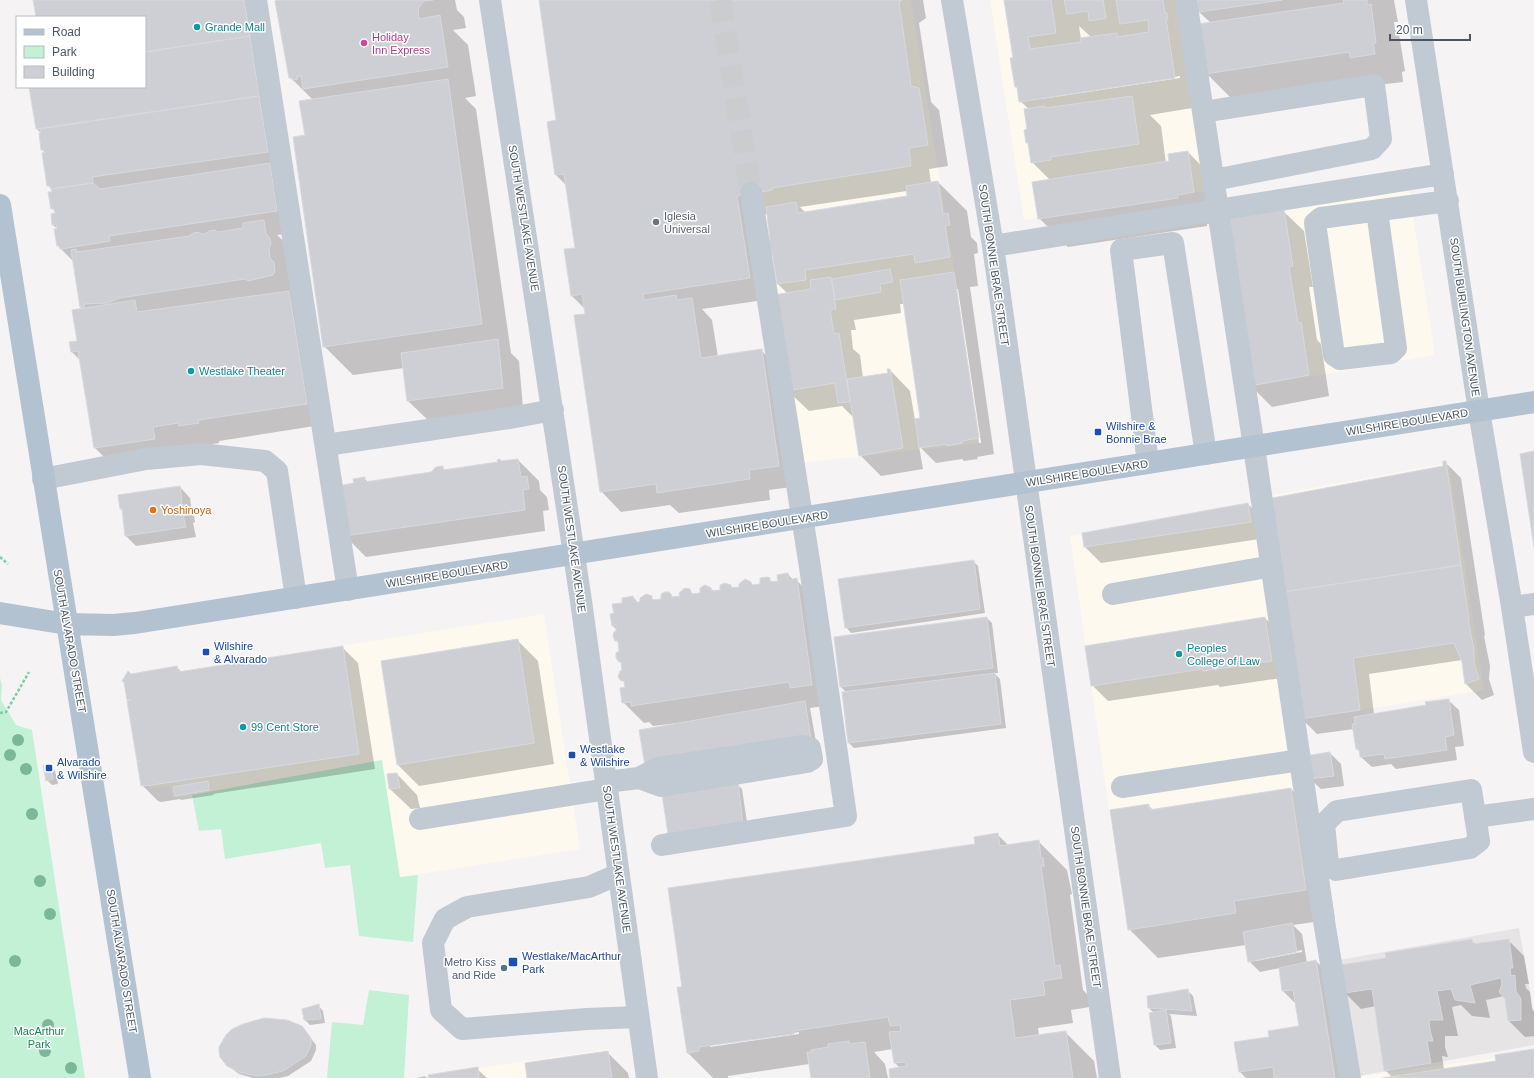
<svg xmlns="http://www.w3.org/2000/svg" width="1534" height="1078" font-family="Arial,sans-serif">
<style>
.commercial{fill:#fdf9ef}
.education{fill:#e6e4e5}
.green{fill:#c3f1d5}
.shadow{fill:#0003;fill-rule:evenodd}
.building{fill:#cdcfd5;stroke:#d7d9de}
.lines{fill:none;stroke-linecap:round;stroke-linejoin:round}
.minor-tunnel{stroke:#caccce;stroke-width:22;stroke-dasharray:22 11;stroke-linecap:butt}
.path{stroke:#7ad0a6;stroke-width:2.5;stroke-dasharray:3 2;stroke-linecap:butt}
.minor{stroke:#c1cad2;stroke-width:22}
.major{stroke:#b3c2d1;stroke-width:22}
.tree{fill:#7bb799}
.culture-dot{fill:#0f9aa8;stroke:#fff;stroke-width:1.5}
.hotel-dot{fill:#d1479c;stroke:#fff;stroke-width:1.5}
.worship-dot{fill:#6b7280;stroke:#fff;stroke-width:1.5}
.transit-dot{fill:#1a4fb4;stroke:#fff;stroke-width:1.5}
.food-dot{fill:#e8710a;stroke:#fff;stroke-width:1.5}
.service-dot{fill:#5c6f8a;stroke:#fff;stroke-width:1.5}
.labels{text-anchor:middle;stroke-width:3;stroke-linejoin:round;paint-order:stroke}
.culture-label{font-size:11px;fill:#0d838f;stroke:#fff;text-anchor:start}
.hotel-label{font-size:11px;fill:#b23c85;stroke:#fff;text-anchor:start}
.worship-label{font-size:11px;fill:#5b616d;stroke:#fff;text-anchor:start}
.street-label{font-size:11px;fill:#4a5661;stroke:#fff}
.transit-label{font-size:11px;fill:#164399;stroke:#fff;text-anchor:start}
.food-label{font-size:11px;fill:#c56008;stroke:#fff;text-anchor:start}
.service-label{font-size:11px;fill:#4e5e75;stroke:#fff;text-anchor:end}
.park-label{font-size:11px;fill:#17864f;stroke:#fff}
</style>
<rect width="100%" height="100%" fill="#f5f3f3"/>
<path class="commercial" d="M730,0H911L982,443L800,463Z
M990,0H1177L1205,191L1024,220Z
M1409,190L1435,355L1256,386L1230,218Z
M1449,463L1484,690L1300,720L1267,496Z
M1255,504L1308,890L1124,915L1070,536Z
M544,614L580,849L400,877L382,760L173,798L170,786L148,788L129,679Z
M608,1049L612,1078H411Z
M1534,1053V1078H1359V1076Z"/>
<path class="education" d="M1519,928L1534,1015V1045L1359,1076L1339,960Z"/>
<path class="green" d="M0,678L2,685L1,700L16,725L32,730L85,1078H0Z
M382,760L400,877L418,875L413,942L359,936L350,865L325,868L321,843L225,859L221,829L199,831L192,795Z
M369,990L409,995L404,1078H327L332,1022L363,1025Z"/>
<path class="shadow" d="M34,0H261L298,232L277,235L293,250L327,424L219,441V443L200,446L115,468L95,448L81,361L72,352L70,343L78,342L83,310L80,307L74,262L58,246L59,230L53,225L56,212L52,208V190L48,185L46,153L42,150V134L37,129L30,87H145V17H37Z
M283,0H455L457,10L464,17L466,28L453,30L468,45L476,96L465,98L476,109L511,353L519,361L523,408L429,421L408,401L404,368L353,375L324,346L306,136L313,100L290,77Z
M540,0H923L926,18L919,23L931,102L939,110L948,166L929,169L931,183L938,182L967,211L971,237L977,243L978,253L974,254L978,286L970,287L994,454L977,457L978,459L964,461L962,459L936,463L919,446L923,469L881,476L860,455L854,418L842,406L809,411L788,391V294L778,284L773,256L769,252L771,241L768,214L757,216L770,299L702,309L712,320L718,357L761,350L782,371L799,486L769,490L770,500L679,513L670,505L621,512L601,491L586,315L585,309L572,296L576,249L567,186L556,175L557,121ZM907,191L908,197L806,213L800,207ZM956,289H958L981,443H979ZM900,304H904L921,419L915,420L910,391L890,370L889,374L863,378L860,355L853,349L851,330H856L854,320L901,313Z
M1005,0H1187L1204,106L1150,115L1161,126L1166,163L1188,152L1216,181L1223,221L1207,224V226L1068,247L1039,218L1050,180L1032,162L1029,145L1027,142L1029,109L1020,101L1019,90L1016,87L1014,59ZM1079,26L1091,37L1081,39ZM1180,76V78L1041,99V97Z
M1196,0H1394L1398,22H1394L1395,30L1399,34L1405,71L1402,72L1403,82L1235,102L1206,73L1211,23L1199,12Z
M1283,211L1304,231L1313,287H1309L1317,340L1321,344L1329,396L1272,407L1251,386Z
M518,460L539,481L540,490L547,497L549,510L543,511L545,531L366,557L345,536L355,484L364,478L368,482L431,473L442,467L446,471Z
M1445,462L1461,478L1485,635L1484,636L1490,666L1489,679L1494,695L1482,700L1466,684L1462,660L1369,674L1374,714L1427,706L1448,700L1459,710L1464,746L1455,747L1457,760L1396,769L1391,764L1372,767L1361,757L1360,752L1357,749L1354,729L1317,734L1301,718L1444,467Z
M180,487L190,498L192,514L194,516L195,522L193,523L196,537L136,546L126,536L123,510L121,508Z
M1248,504L1264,520L1266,538L1101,563L1085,547Z
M973,561L978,566L985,613L851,633L846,627Z
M788,574L793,580H796L817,600L832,705L810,708L816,742L677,724V723L653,726L649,722L644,723L623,702L626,688L625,683L622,680L624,672L622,664L620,661L619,644L616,640L617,630L612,625L615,614L623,603L633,597L638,603L651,597L654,601L662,599L671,595L674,598L681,597L689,590L694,595L701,594L711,588L714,592L721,590L730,585L734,589L751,583L753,586L761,584L769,579L773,583L779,582Z
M987,618L992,623L998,673H994L1000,679L1006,728L854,748L849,743L847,693L841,687L835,637Z
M1265,618L1281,634L1288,677L1220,687L1218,685L1108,701L1092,685Z
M517,640L538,661L554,764L419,786L398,765Z
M343,648L358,663L375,769L213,794L214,795L181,800L180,799L161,802L158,801L142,785L125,683L131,675L177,667L182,673Z
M1330,753L1341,764L1344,786L1321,789L1310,779Z
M50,766L55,771L58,784L52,785L47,780Z
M397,774L417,795L420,808L411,809L390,789Z
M737,784L742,789L748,829L674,839Z
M1291,789L1320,818L1335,919L1293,925L1302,934L1307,963L1316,961L1337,982L1352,1078H1246L1240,1072L1236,1043L1270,1038L1300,1027L1296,1004L1283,991L1280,968L1260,972L1249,961L1246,945L1158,958L1129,929L1148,805L1153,810ZM1302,950V952L1256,961V959Z
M998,835L1008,845L1038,841L1067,870L1072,894L1070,895L1083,990L1088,995L1090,1007L1071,1010L1073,1023L1038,1028L1039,1036L1065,1032L1094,1061L1097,1078H891L900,1068L895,1063L893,1049L874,1052L885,1064L888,1078H812L809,1064L728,1076V1078H713L687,1052L683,988ZM799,1032V1034L710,1047V1045Z
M1508,940L1524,956L1529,984H1525L1526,988L1530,992L1532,1008L1534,1012V1036L1525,1037L1509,1021L1506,999L1504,996L1486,1000L1490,1018L1472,1016L1461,1005L1452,1007L1458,1036H1445V1047L1448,1057L1442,1056L1444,1069L1497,1061L1534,1050V1078H1388L1392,1077L1385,1070L1376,1006L1361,1009L1345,993L1387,958L1472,941L1476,945Z
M1188,991L1193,996L1197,1016L1169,1014L1171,1016L1176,1048L1160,1050L1155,1045L1150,1014L1154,1013L1149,1008Z
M318,1005L323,1011L325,1023L310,1025L305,1020L303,1009Z
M302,1027L316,1045V1050L311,1061L288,1076L279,1078H253L239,1074L227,1065Z
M607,1052L628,1073L629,1078H528Z
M477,1069L487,1078H429Z
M425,1076L427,1078H416Z"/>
<path class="building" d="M33,0H244L250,36L145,52V17H36Z
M278,0H433L424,1L418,9L419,19L440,15L448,67L303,89L301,76H297L298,79L292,80V78H289L275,1Z
M539,0H902L899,2L911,86L919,88L928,145L909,148L911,166L772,188V190L737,196L750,278L643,294L644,300L676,295L677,300L692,298L701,358L762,349L779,466L749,470L750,479L657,493L656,484L600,492L574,315L585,314L582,294L571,296L564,249L575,248L564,174L555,175L547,122L556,120Z
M1004,0H1051L1056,33L1028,37L1030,49L1081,42L1080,38L1117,33V37L1149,32L1148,20L1120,24L1116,0H1163L1165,13H1167L1168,19H1166L1175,78L1019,102L1017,87H1015L1010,58H1013Z
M1064,0H1103L1106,18L1089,21L1088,11L1067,14Z
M1197,0H1282L1199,12Z
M1343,0H1367V5L1371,4L1376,43H1373L1375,54L1350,58L1349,52L1205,74L1198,24L1344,3Z
M250,36L259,96L36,129L29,87H145V52Z
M448,79L482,324L323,347L293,137L305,135L299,101Z
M259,96L268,152L92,177L93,183L51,189V186H47L42,153L46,152L45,150H41L39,133H41L40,129Z
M1132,96L1139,144L1051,157V160L1031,163L1028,143H1026L1024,130L1027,129L1024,109L1045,106V108Z
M1188,151L1194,192L1178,195V198L1038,219L1032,182L1169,161L1168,154Z
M270,163L277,211L109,236L110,241L62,249H60L59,246H57L54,229H57L56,224L52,225L51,214L55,213L54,209H51L48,192H52L51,189L93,183L100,189Z
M938,181L943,214L948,213L950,225L945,226L950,257L915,263L914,254L805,270L806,280L777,284L772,252H768L766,241L770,240L766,207L796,202L798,213L907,196L906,186Z
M1284,210L1293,266L1289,267L1298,323L1301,322L1309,375L1250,386L1224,219Z
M264,220L266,234L270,238L271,244L269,248L270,258L274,262L275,271L273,275L248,281L245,279L120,298L107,303L84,304V307H80L71,250L76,249L77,252L189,236L193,233L198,232L202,234L206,233L209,231L214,230L218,232L243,228V223Z
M890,269L893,282L880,284L881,292L835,300L832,279Z
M954,272L979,438L962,441V443L947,446V444L919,448L915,419L920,418L900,280Z
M831,277L836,309L830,310L834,334L839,333L850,402L838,403L835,383L787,391L773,295L811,289L810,280Z
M289,291L307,404L198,420L199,423L179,426L178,423L153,427L155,439L94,448L78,351L71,352L69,342L77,341L72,310L135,300L137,312Z
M498,339L503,388L407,401L401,353Z
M887,369H890L903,448L859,456L847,379L888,373Z
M1534,451V547L1520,454Z
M500,459L501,461L518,459L521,477L527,476L529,489L523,490L525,510L344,536L338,486L354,483L353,479L365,477V482L431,472L436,467L443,466V470L498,462L497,460Z
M1443,461H1446L1461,565L1283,592L1267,499L1443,466Z
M180,486L182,500L181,505L184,504L185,512H183V515L186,527L125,536L122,509H120L118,495Z
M1248,503L1251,522L1084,547L1082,533Z
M974,560L980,609L845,628L838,579Z
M1461,565L1469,620H1468L1474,649V662L1479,679L1465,684L1462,662L1454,643L1353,658L1360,710L1300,719L1283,592Z
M788,573L789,580L797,578L812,685L790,688L789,682L631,706V702L622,703L620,688L625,687L624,680L621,681L618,677L620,671H622L621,662H619L616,658V653L619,651L618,641H615L613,636L614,632L616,631V625L612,626L610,614L614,613L612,604L622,603V598L633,596L634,602H640V598L646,594L652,596V600L661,599V594L665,592H669L671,594L672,597L680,596L679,593L685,588L690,589L692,594L700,593V588L705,585L711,588L712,591L720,590V585L725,583L731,585V588L739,587V584L745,579L751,582L752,585L760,584V578L767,577L770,578V582L778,581L777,575Z
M987,617L993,668L840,687L834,637Z
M1265,617L1272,661L1203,671V669L1091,686L1085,646Z
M518,639L534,743L397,765L381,661Z
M343,646L359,754L145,786V785L141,786L137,762L141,760L137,761L127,701L131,700H127L124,682L122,681L128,671L131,674L177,666L178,672Z
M995,673L1001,724L848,743L842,692Z
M1449,699L1454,735L1445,737L1447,750L1385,759L1384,754L1360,757L1359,749H1356L1352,724H1355L1354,717L1426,705L1425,702Z
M805,701L811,738L645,766L639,730Z
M1330,752L1334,776L1309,779L1305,756Z
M51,765L53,779L46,781L43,766Z
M397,773L400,788L389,789L387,774Z
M208,781L209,790L175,796L173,787Z
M738,783L743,824L668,834L662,794Z
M1291,788L1306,890L1234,901L1236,913L1128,930L1110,810L1149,804V810Z
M998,833L1000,846L1039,840L1041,858L1043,857L1044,866H1041L1055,966L1060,965L1062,978L1043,981L1045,995L1010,1000L1015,1038L1066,1031L1073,1078H890L889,1069L906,1066V1062L894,1063L889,1032L901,1031L900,1025L890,1026L888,1017L794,1031V1034L699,1047V1051L687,1053L677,987H682L668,888L975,844L974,837Z
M1292,923L1297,952L1248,962L1243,932Z
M1472,939L1473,944L1509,939L1513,968H1510L1511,976L1515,975L1516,991L1521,999V1020L1508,1021L1505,999L1499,992L1502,984L1501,978L1470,985L1475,1003L1455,1000L1451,989L1437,991L1443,1020H1429L1430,1030L1433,1041H1427L1431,1063L1384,1071L1372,989L1344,993L1340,965L1386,958L1385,953Z
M1316,960L1335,1078H1274L1273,1067L1239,1072L1234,1042L1269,1037L1268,1031L1299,1026L1293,990L1282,991L1279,968Z
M1188,989L1192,1011L1148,1008L1147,996Z
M319,1004L321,1019L304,1020L302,1009Z
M1166,1010L1171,1043L1154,1045L1149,1013Z
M264,1018L287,1020L302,1026L311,1038V1045L306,1056L283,1071L265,1075L256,1076L239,1072L227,1066L220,1057L219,1052V1047L226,1035L232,1029L243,1024Z
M849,1041V1044L865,1042L870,1078H811L807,1052H812L811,1050L828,1047V1044Z
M1534,1049V1078H1382L1496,1061L1495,1055Z
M608,1051L612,1078H527L525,1063Z
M478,1067L479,1078H428V1075Z"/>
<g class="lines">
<path class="minor-tunnel" d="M720,0L751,193"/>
<path class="path" d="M0,557L8,564
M0,713L6,712L29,672"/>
<path class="minor" d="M256,0L348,590
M490,0L581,601L647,1078
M952,0L993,246L1110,1078
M1186,0L1254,447L1321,903L1350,1078
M1416,0L1479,411L1512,607L1534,752
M1203,112L1374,85L1381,139L1372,149L1214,180
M1377,211L1396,348L1391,353L1340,359L1334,355L1315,223L1321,218C1363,212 1405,207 1448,201
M993,246L1443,174
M326,445L510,418L553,410
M1148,463L1121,250L1173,243L1206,454
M43,479L146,459L201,454L265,461L277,471L296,598
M1113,594L1272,566
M1512,607L1534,604
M606,782L639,778L658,768L803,746L810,748L812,759L807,762L661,786L639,778
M1122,787L1300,760
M1471,790L1479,841L1470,848L1336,870L1328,864L1324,824L1337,811Z
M1475,817L1534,809
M420,819L607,789
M662,845L846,816L810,567L751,193
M619,874L589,887L467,907L445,919L433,943L441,1010L462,1029L587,1019L638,1017"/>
<path class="major" d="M0,205L140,1078
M0,613L67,624L113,625L135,623L1534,402"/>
</g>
<g class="tree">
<circle cx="18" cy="740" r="6"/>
<circle cx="10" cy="755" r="6"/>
<circle cx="26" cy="769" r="6"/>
<circle cx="32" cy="814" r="6"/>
<circle cx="40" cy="881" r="6"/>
<circle cx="50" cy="914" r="6"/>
<circle cx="15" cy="961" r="6"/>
<circle cx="48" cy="1025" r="6"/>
<circle cx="45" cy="1051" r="6"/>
<circle cx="71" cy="1068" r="6"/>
</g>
<g class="culture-dot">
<circle cx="197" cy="27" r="4"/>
<circle cx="191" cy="371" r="4"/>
<circle cx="1179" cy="654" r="4"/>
<circle cx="243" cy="727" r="4"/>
</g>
<circle class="hotel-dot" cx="364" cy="43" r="4"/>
<circle class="worship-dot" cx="656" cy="222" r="4"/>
<g class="transit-dot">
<rect x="1094" y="428" width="8" height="8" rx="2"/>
<rect x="202" y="648" width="8" height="8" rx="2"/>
<rect x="568" y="751" width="8" height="8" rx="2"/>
<rect x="45" y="764" width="8" height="8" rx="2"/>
<rect x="508" y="957" width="10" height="10" rx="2"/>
</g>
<circle class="food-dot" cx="153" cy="510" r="4"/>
<circle class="service-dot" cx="504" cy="968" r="4"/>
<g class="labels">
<g class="culture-label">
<text x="205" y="31">Grande Mall</text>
<text x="199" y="375">Westlake Theater</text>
<text x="1187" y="652">Peoples<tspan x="1187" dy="13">College of Law</tspan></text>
<text x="251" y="731">99 Cent Store</text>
</g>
<g class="hotel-label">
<text x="372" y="41">Holiday<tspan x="372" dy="13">Inn Express</tspan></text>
</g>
<g class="worship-label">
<text x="664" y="220">Iglesia<tspan x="664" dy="13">Universal</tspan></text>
</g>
<g class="street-label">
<text transform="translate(524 218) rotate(81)" y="4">SOUTH WESTLAKE AVENUE</text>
<text transform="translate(994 265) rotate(82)" y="4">SOUTH BONNIE BRAE STREET</text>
<text transform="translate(1465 317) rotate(82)" y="4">SOUTH BURLINGTON AVENUE</text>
<text transform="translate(1407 422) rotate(-9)" y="4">WILSHIRE BOULEVARD</text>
<text transform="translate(1087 473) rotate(-9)" y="4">WILSHIRE BOULEVARD</text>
<text transform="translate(767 524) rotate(-9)" y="4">WILSHIRE BOULEVARD</text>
<text transform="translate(572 539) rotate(82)" y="4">SOUTH WESTLAKE AVENUE</text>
<text transform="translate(447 574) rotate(-9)" y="4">WILSHIRE BOULEVARD</text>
<text transform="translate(1040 586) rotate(82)" y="4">SOUTH BONNIE BRAE STREET</text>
<text transform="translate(70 641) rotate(80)" y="4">SOUTH ALVARADO STREET</text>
<text transform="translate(617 859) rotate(82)" y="4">SOUTH WESTLAKE AVENUE</text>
<text transform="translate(1086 907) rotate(82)" y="4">SOUTH BONNIE BRAE STREET</text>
<text transform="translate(122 961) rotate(81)" y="4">SOUTH ALVARADO STREET</text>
</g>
<g class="transit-label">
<text x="1106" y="430">Wilshire &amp;<tspan x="1106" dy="13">Bonnie Brae</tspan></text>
<text x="214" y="650">Wilshire<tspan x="214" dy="13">&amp; Alvarado</tspan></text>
<text x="580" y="753">Westlake<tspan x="580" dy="13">&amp; Wilshire</tspan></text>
<text x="57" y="766">Alvarado<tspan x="57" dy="13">&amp; Wilshire</tspan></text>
<text x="522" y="960">Westlake/MacArthur<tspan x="522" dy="13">Park</tspan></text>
</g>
<g class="food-label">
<text x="161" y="514">Yoshinoya</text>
</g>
<g class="service-label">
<text x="496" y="966">Metro Kiss<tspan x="496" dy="13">and Ride</tspan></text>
</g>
<g class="park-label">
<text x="39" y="1035">MacArthur<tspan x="39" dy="13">Park</tspan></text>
</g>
</g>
<rect x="16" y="16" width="130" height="72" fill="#ffffff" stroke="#b7bbc0"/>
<rect x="24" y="29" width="20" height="6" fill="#b3c2d1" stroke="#b7bbc0"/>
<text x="52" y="36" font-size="12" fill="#4a5661">Road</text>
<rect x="24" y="46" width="20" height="12" fill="#c3f1d5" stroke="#b7bbc0"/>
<text x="52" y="56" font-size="12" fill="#4a5661">Park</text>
<rect x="24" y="66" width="20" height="12" fill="#cdcfd5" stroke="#b7bbc0"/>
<text x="52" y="76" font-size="12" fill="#4a5661">Building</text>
<path d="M1390 34v6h80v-6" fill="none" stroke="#4a5661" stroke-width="2"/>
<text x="1396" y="34" font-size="12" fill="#4a5661" stroke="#ffffff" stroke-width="3" paint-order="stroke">20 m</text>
</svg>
